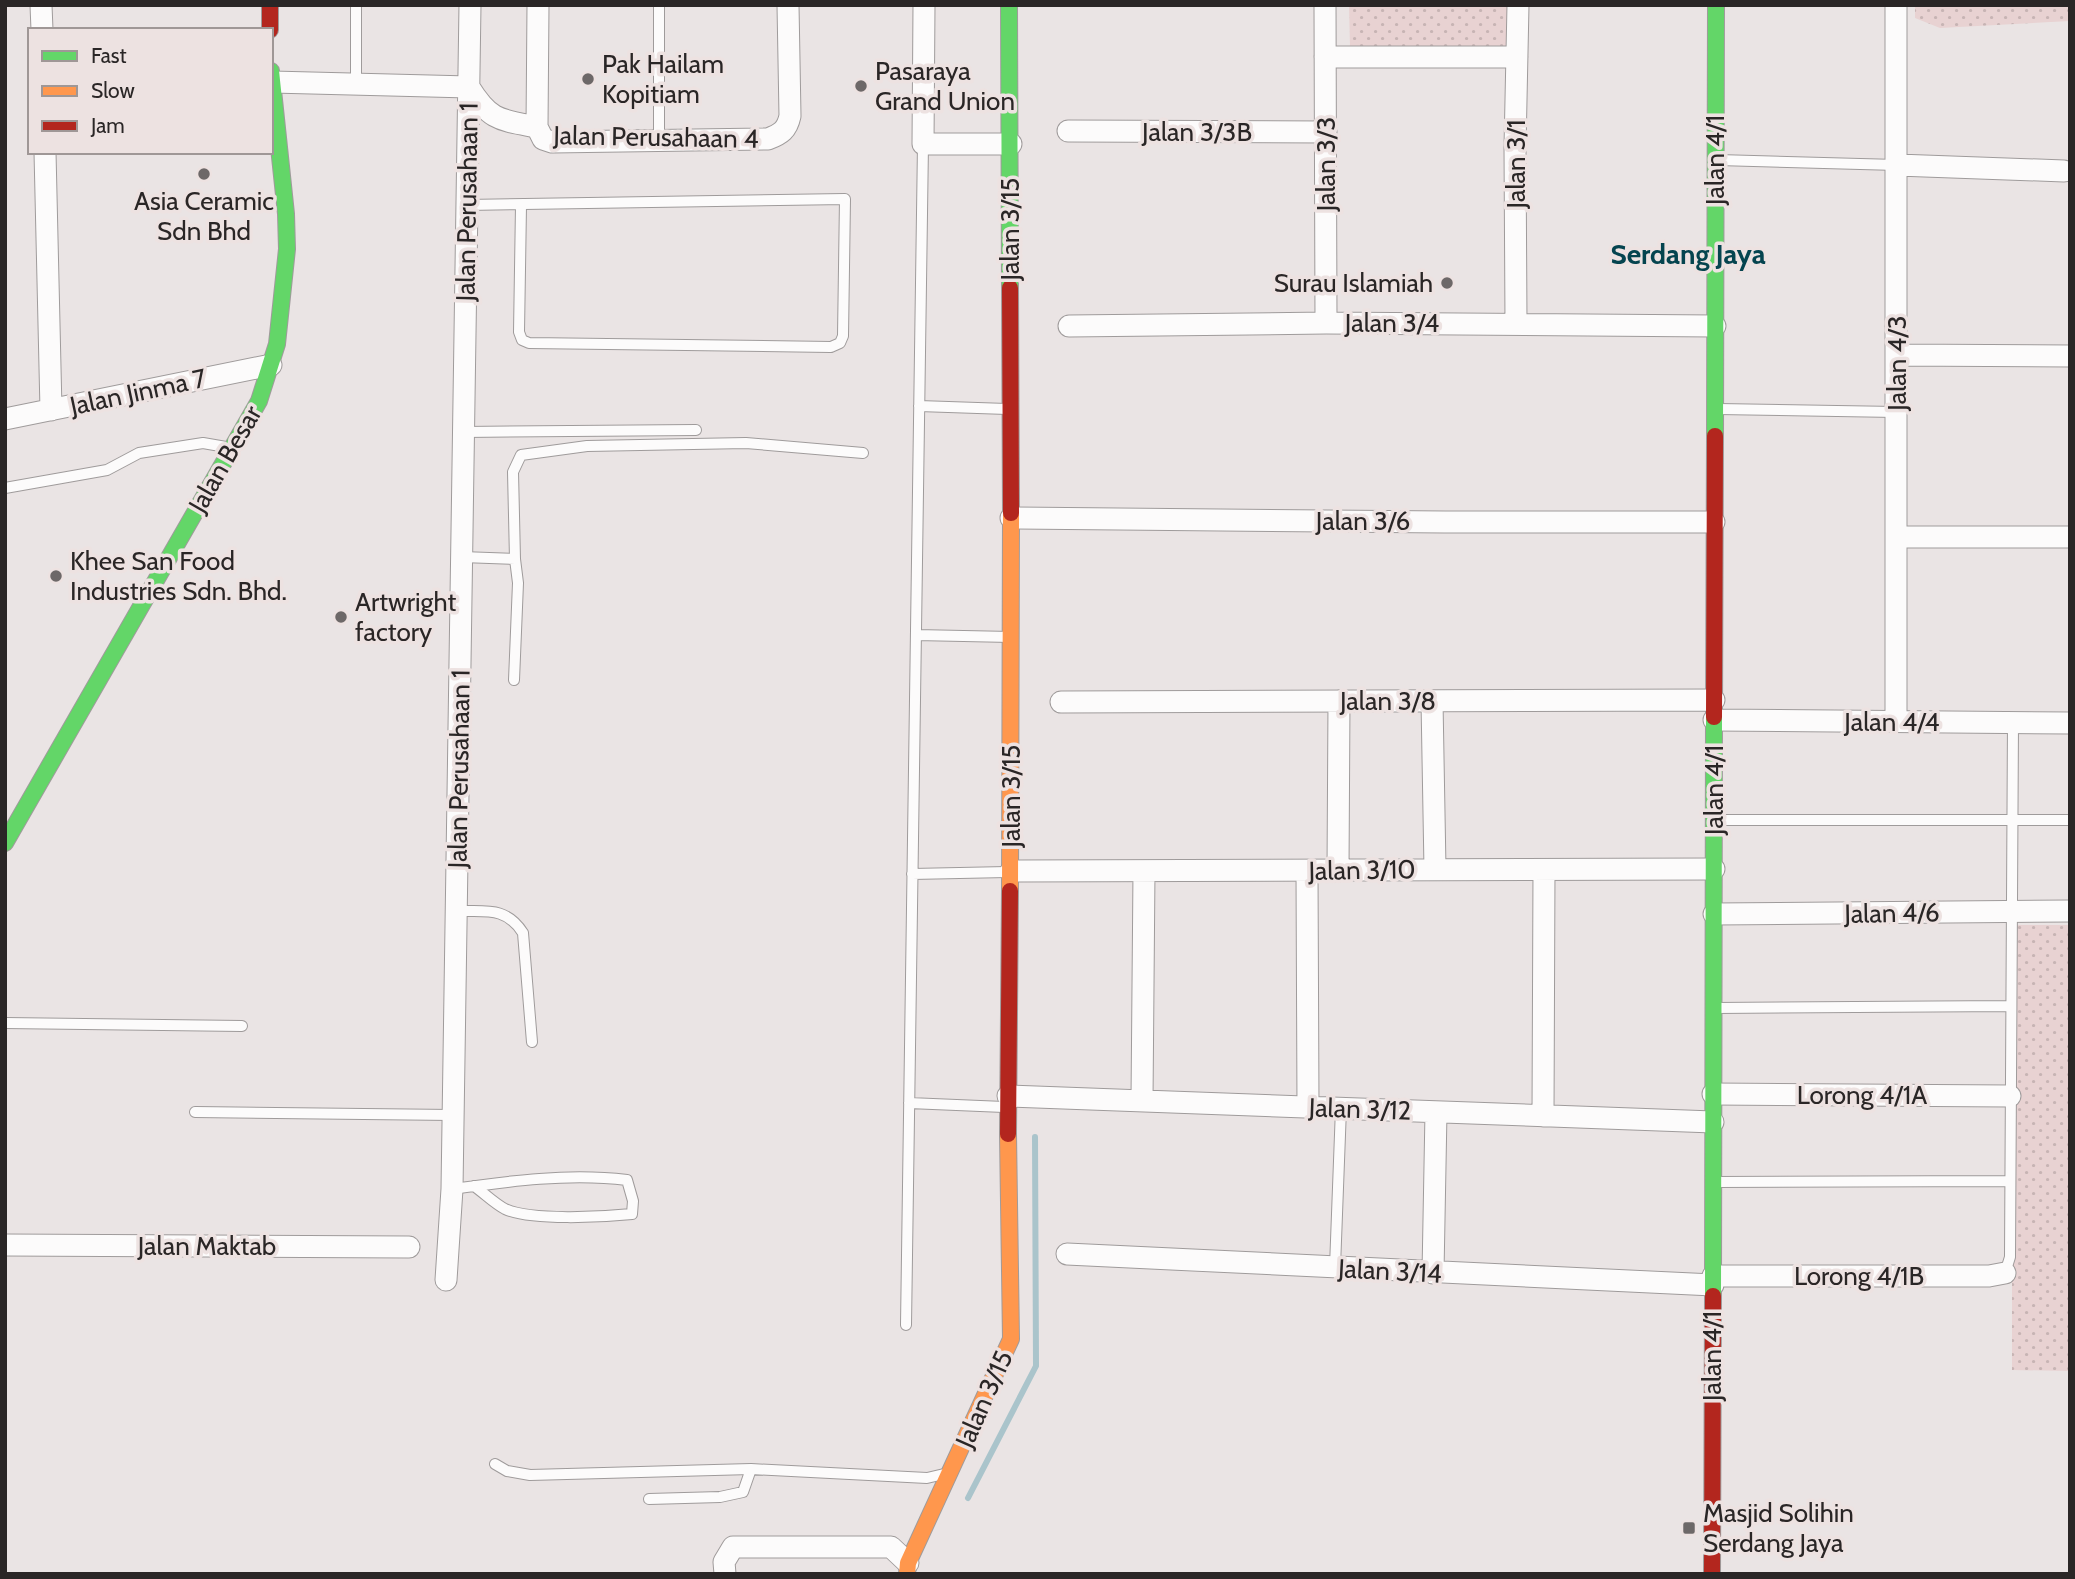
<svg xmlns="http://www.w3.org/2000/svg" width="2075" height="1579" font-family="Cabin,sans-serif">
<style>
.park{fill:url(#park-dots)}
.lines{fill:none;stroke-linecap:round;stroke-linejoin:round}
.stream{stroke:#aac4cb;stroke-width:6}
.lane-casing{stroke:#9f9b9b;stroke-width:12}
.street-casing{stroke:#9f9b9b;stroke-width:23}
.fast-casing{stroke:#9f9b9b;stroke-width:18}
.slow-casing{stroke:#9f9b9b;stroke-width:18}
.jam-casing{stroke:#9f9b9b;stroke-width:18}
.lane{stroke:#fcfbfb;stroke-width:10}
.street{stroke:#fcfbfb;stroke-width:21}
.fast{stroke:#63d668;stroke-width:16}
.slow{stroke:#ff974d;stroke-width:16}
.jam{stroke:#b3261e;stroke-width:16}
.poi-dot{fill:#6d6868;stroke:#ede2e1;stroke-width:2.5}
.labels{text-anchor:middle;stroke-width:7;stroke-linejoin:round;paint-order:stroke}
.poi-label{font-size:26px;fill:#2a2626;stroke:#ede2e1;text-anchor:start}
.street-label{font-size:26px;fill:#2a2626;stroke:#ede2e1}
.neighbourhood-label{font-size:28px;font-weight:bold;fill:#05444f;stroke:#ede2e1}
</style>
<defs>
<pattern id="park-dots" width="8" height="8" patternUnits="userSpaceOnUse" patternTransform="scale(1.75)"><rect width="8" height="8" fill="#e8d2d2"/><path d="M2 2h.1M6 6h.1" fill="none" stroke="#c7b4b4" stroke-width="1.8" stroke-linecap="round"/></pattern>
</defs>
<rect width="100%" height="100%" fill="#eae4e4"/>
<path class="park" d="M1349,5H1513V46L1350,47Z
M1915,5H2070V21L1940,28L1915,18Z
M2012,925H2070V1371L2012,1370Z"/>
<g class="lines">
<path class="stream" d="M968,1498L1036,1366L1035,1137"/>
<defs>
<path id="lane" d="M356,5V84
M659,140V5
M1718,160L1897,165
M467,205L845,199L843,336L840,343L831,347L529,343L522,340L519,332L521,206
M919,406L1007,409
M1718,409L1896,412
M464,432L696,430
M5,488L107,470L139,453L203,443L226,447
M462,557L515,559L518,583L514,680
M515,559L513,472L521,455L587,446L746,443L863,453
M916,635L1011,637
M1717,820H2070
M912,874L1007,872
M457,911C485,912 506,906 523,933L532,1042
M1716,1008L2010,1006
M5,1023L242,1026
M909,1103L1004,1107
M195,1112L452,1115
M1716,1182L2010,1181
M452,1189C510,1181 569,1173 627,1180L633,1201L632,1214C603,1217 531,1221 505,1209C495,1204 484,1193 474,1186
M1335,1267L1341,1108
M2005,1273L2010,1257L2013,722
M906,1325L923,144
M495,1464L507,1471L530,1475L751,1469L927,1478L944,1474
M649,1499L720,1497L743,1492L751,1469"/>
<path id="street" d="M41,5L42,30
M924,5L923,144H1011
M1325,5L1326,323
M1896,5V721
M1325,57H1517
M272,82L469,87
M469,87C490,121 500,120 537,127L543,139L552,142L768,139C781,134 787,130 790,116L788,5
M537,127L538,5
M1068,131L1326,132
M45,152L51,410
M1897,165L2064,171
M1516,323L1515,147L1518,5
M1069,326L1326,323L1715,326
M1897,355L2070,356
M5,419L271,365
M1011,518L1445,522H1714
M1897,537H2070
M1432,701L1435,869
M1061,702L1714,700
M1714,720L2070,723
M1011,871L1714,869
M1307,871L1308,1107
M1338,871L1339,701
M1714,914L2070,911
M1713,1094L2010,1096
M1008,1096L1713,1122
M1142,1101L1144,871
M1543,1116L1544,870
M5,1245L409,1247
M1067,1254L1713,1285
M1433,1273L1436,1112
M1713,1276H1989L2005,1273
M446,1280L452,1189L470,5
M725,1574L724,1562L733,1547H891L908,1563"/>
<path id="fast" d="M1009,5L1010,288
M1715,436L1716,5
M5,843L259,401L277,344L287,249L286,214L271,71
M1713,1296L1714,717"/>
<path id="slow" d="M1010,891L1011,513
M907,1574L908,1563L1011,1339L1008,1134"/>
<path id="jam" d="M270,5V30
M1010,288L1011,513
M1714,717L1715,436
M1008,1134L1010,891
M1712,1574L1713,1296"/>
</defs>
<use href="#lane" class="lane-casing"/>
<use href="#street" class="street-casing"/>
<use href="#fast" class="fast-casing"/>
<use href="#slow" class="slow-casing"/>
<use href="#jam" class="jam-casing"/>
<use href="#lane" class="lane"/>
<use href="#street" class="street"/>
<use href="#fast" class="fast"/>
<use href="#slow" class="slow"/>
<use href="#jam" class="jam"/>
</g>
<g class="poi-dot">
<circle cx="588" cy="79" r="7"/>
<circle cx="861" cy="86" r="7"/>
<circle cx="204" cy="174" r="7"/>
<circle cx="1447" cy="283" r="7"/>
<circle cx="56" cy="576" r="7"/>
<circle cx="341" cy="617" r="7"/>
<rect x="1682" y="1521" width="14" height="14" rx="3.5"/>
</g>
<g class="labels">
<g class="poi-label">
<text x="602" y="73">Pak Hailam<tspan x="602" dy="30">Kopitiam</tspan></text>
<text x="875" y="80">Pasaraya<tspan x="875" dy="30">Grand Union</tspan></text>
<text x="204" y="210" text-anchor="middle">Asia Ceramic<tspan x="204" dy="30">Sdn Bhd</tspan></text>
<text x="1433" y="292" text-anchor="end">Surau Islamiah</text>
<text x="70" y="570">Khee San Food<tspan x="70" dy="30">Industries Sdn. Bhd.</tspan></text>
<text x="355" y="611">Artwright<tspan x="355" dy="30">factory</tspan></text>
<text x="1703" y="1522">Masjid Solihin<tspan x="1703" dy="30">Serdang Jaya</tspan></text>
</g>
<g class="street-label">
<text x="1197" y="141">Jalan 3/3B</text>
<text transform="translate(656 137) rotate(1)" y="9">Jalan Perusahaan 4</text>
<text transform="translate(1715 160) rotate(-90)" y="9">Jalan 4/1</text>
<text transform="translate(1326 164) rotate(-90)" y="9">Jalan 3/3</text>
<text transform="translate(1516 164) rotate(-90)" y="9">Jalan 3/1</text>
<text transform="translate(467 202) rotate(-89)" y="9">Jalan Perusahaan 1</text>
<text transform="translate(1010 229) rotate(-90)" y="9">Jalan 3/15</text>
<text x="1392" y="332">Jalan 3/4</text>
<text transform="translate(1897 363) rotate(-90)" y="9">Jalan 4/3</text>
<text transform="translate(138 392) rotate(-12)" y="9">Jalan Jinma 7</text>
<text transform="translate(225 459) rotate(-60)" y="9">Jalan Besar</text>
<text x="1363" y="530">Jalan 3/6</text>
<text x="1388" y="710">Jalan 3/8</text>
<text x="1892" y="731">Jalan 4/4</text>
<text transform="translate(459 769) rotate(-89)" y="9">Jalan Perusahaan 1</text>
<text transform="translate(1714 790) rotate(-90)" y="9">Jalan 4/1</text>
<text transform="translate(1011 796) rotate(-90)" y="9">Jalan 3/15</text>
<text transform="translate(1362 870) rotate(-1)" y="9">Jalan 3/10</text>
<text transform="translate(1892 913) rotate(-1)" y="9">Jalan 4/6</text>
<text x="1862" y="1104">Lorong 4/1A</text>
<text transform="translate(1360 1109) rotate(2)" y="9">Jalan 3/12</text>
<text x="207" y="1255">Jalan Maktab</text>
<text transform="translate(1390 1271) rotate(3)" y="9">Jalan 3/14</text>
<text x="1859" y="1285">Lorong 4/1B</text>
<text transform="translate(1712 1356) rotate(-90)" y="9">Jalan 4/1</text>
<text transform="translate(984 1399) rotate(-66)" y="9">Jalan 3/15</text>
</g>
<g class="neighbourhood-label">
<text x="1688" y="264">Serdang Jaya</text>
</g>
</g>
<rect width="2075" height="1579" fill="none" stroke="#2a2626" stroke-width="14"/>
<rect x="28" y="28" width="245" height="126" fill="#ede2e1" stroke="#9f9796" stroke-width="2"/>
<rect x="42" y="51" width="35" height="10" fill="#63d668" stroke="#9f9796" stroke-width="2"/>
<text x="91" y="63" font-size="21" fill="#2a2626">Fast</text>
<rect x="42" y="86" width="35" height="10" fill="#ff974d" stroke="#9f9796" stroke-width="2"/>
<text x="91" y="98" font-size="21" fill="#2a2626">Slow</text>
<rect x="42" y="121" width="35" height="10" fill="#b3261e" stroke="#9f9796" stroke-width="2"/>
<text x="91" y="133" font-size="21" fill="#2a2626">Jam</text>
</svg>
